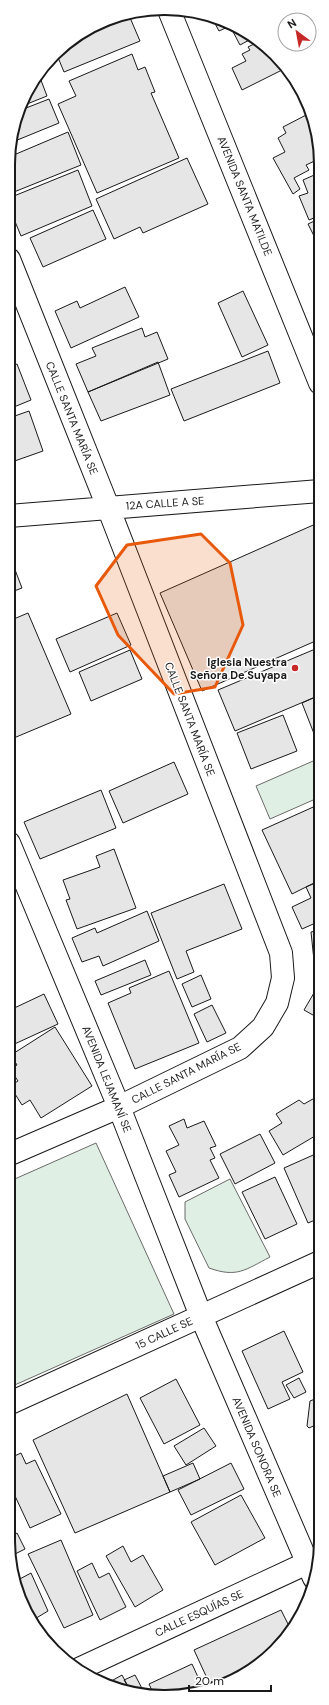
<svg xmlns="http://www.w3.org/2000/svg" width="329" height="1705" font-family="'DM Sans',sans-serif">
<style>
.green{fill:#e0efe3;stroke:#6a6a6a}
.building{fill:#e6e6e6;stroke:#1a1a1a}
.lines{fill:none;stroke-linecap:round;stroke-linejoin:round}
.minor-casing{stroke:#1a1a1a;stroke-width:24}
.tertiary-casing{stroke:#1a1a1a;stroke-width:24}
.minor{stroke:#fff;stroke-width:22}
.tertiary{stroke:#fff;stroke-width:22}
.marked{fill:#e8590c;fill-opacity:0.2;stroke:#e8590c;stroke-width:3;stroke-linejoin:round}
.poi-dot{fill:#c62828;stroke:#fff;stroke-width:1.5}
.labels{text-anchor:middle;stroke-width:3;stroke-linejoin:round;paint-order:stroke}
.street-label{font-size:11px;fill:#1a1a1a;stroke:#fff}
.poi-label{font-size:11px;font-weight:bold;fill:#1a1a1a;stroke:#fff;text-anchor:end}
.rim{fill:none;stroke:#1a1a1a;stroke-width:2}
</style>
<rect width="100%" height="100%" fill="#fff"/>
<path class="green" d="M320,758V797L270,819L256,786Z
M96,1143L174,1314L8,1388V1182Z
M230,1179L270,1257C245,1270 237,1278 209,1268L185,1219V1202Z"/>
<path class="building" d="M124,13H128L140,41L64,72L57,55L69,40Z
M212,18L234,24L253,38L240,45L230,26L219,31Z
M258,42L275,54L286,68L242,90L232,68L246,61L242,54L250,50L248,47Z
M132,54L138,70L145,67L155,92L151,93L179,158L97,193L58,104L76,96L69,81Z
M39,75L47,96L22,106L29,86Z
M49,99L59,123L10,143L21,110Z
M310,113L321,158L306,165L309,170L294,178L300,189L293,194L273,158L285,152L278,138L286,133L283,127Z
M68,132L81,165L9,194V157Z
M187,158L208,204L143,233L140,227L114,239L96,199Z
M78,170L92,206L21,236L9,207V198Z
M321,172V215L309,220L299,196L308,193L303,180Z
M93,210L106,239L43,267L30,238Z
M321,218V240L317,242L308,224Z
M125,287L139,317L71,348L55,311L77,301L80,308Z
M243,291L268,345L242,357L218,303Z
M142,328L145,337L157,332L168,359L88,392L76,364L96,356L92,348Z
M268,351L280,383L184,421L171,389Z
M158,362L170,395L101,421L88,392Z
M17,364L31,400L9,409V367Z
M29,411L43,451L9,463V418Z
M320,522V639L202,691L160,593Z
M9,554L22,588L9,593Z
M28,613L71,714L9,740V621Z
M117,613L131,645L70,672L56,639Z
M320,647V695L235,731L218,690Z
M130,650L142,679L91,701L79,672Z
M320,695V749L302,703Z
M283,715L297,751L251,769L237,733Z
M174,762L188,794L123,823L109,791Z
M101,790L116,828L40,859L24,822Z
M320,804V880L292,894L262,830Z
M114,849L136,908L77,929L66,900L70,899L63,880L100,867L96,856Z
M320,881V921L302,929L292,907L311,898L306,887Z
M224,884L242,929L186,951L194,972L177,979L151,913Z
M147,911L159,941L103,966L99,956L82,962L72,938L95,928L97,933Z
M320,930V970H315L311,932Z
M145,960L151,975L101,995L95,981Z
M169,971L199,1043L135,1069L108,1003L131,993L129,988Z
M201,975L211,999L192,1007L182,984Z
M318,986L320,987V1019L304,1010Z
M9,993L14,1002L9,1005Z
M44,994L58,1024L8,1047V1011Z
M212,1005L226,1033L207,1042L194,1014Z
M55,1027L92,1086L41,1118L30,1100L22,1105L10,1086L18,1081L10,1069L17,1065L11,1055Z
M320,1095V1133L283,1155L269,1131L282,1123L276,1114L299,1100L304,1104Z
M184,1119L187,1128L204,1121L216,1146L210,1148L215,1158L210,1160L219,1178L179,1197L169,1175L176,1172L166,1151L179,1145L169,1126Z
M260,1134L275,1163L235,1184L220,1154Z
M320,1152V1218L308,1223L284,1168Z
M275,1177L297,1224L265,1239L242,1192Z
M284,1331L303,1372L282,1382L290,1399L268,1409L242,1351Z
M320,1331V1343L315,1333Z
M299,1378L306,1392L294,1398L286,1385Z
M176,1379L200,1425L164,1444L140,1398Z
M127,1394L170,1492L75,1533L33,1440Z
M320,1397V1423L309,1428L307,1426L310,1401Z
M204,1428L216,1446L186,1465L174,1446Z
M21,1453L26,1464L35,1460L61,1514L30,1528L8,1481V1459Z
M193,1463L200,1479L170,1492L163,1476Z
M231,1463L244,1489L191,1515L178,1490Z
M241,1495L265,1538L215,1565L191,1522Z
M17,1533L25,1549L11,1556L8,1538Z
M61,1540L93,1615L64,1628L28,1554Z
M123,1546L131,1562L143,1555L163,1590L135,1607L106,1556Z
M92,1563L99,1578L109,1573L126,1607L100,1620L77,1571Z
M31,1573L48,1611L33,1620L20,1600L16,1581Z
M281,1610L291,1630L268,1658L212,1689L194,1650Z
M192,1664L204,1690L155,1697L149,1684Z
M122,1675L130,1690L106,1684Z
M135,1675L145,1694L130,1690L124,1680Z"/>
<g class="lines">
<defs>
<path id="minor" d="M9,516L320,491
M9,843L119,1107L201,1316L314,1578
M8,1155L119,1107L240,1048L263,1027L277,1003L283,978L281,953L108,507L9,259
M79,1669L320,1557"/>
<path id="tertiary" d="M169,10L320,383
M8,1404L320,1262"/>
</defs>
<use href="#minor" class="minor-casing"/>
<use href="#tertiary" class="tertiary-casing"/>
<use href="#minor" class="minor"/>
<use href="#tertiary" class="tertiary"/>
</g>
<path class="marked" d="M201,534L230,563L243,625L215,687L174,694L118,635L96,586L127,545Z"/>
<circle class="poi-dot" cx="295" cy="668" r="4"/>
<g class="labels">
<g class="street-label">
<text transform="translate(245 196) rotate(68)" y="4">AVENIDA SANTA MATILDE</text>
<text transform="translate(72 418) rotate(68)" y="4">CALLE SANTA MARÍA SE</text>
<text transform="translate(165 503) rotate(-4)" y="4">12A CALLE A SE</text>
<text transform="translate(190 719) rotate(69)" y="4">CALLE SANTA MARÍA SE</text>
<text transform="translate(186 1073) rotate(-27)" y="4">CALLE SANTA MARÍA SE</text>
<text transform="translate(107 1079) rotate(68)" y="4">AVENIDA LEJAMANÍ SE</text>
<text transform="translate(164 1333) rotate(-25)" y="4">15 CALLE SE</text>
<text transform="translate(257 1447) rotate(67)" y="4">AVENIDA SONORA SE</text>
<text transform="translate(199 1613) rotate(-25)" y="4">CALLE ESQUÍAS SE</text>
</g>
<g class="poi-label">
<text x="287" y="666">Iglesia Nuestra<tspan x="287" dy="13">Señora De Suyapa</tspan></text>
</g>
</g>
<path d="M0 0H329V1705H0ZM164 15H165A149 149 0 0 1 314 164V1541A149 149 0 0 1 165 1690H164A149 149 0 0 1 15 1541V164A149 149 0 0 1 164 15Z" fill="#fff" fill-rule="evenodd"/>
<path class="rim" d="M164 15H165A149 149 0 0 1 314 164V1541A149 149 0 0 1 165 1690H164A149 149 0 0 1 15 1541V164A149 149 0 0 1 164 15Z"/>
<g transform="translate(297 32) rotate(328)"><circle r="19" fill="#ffffff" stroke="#a3a3a3"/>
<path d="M0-3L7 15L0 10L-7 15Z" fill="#c62828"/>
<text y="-6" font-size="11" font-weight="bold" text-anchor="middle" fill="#1a1a1a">N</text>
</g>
<path d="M189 1685v6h82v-6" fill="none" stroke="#1a1a1a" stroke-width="2"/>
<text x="195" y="1685" font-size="12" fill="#1a1a1a" stroke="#ffffff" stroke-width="3" paint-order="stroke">20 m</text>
</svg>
